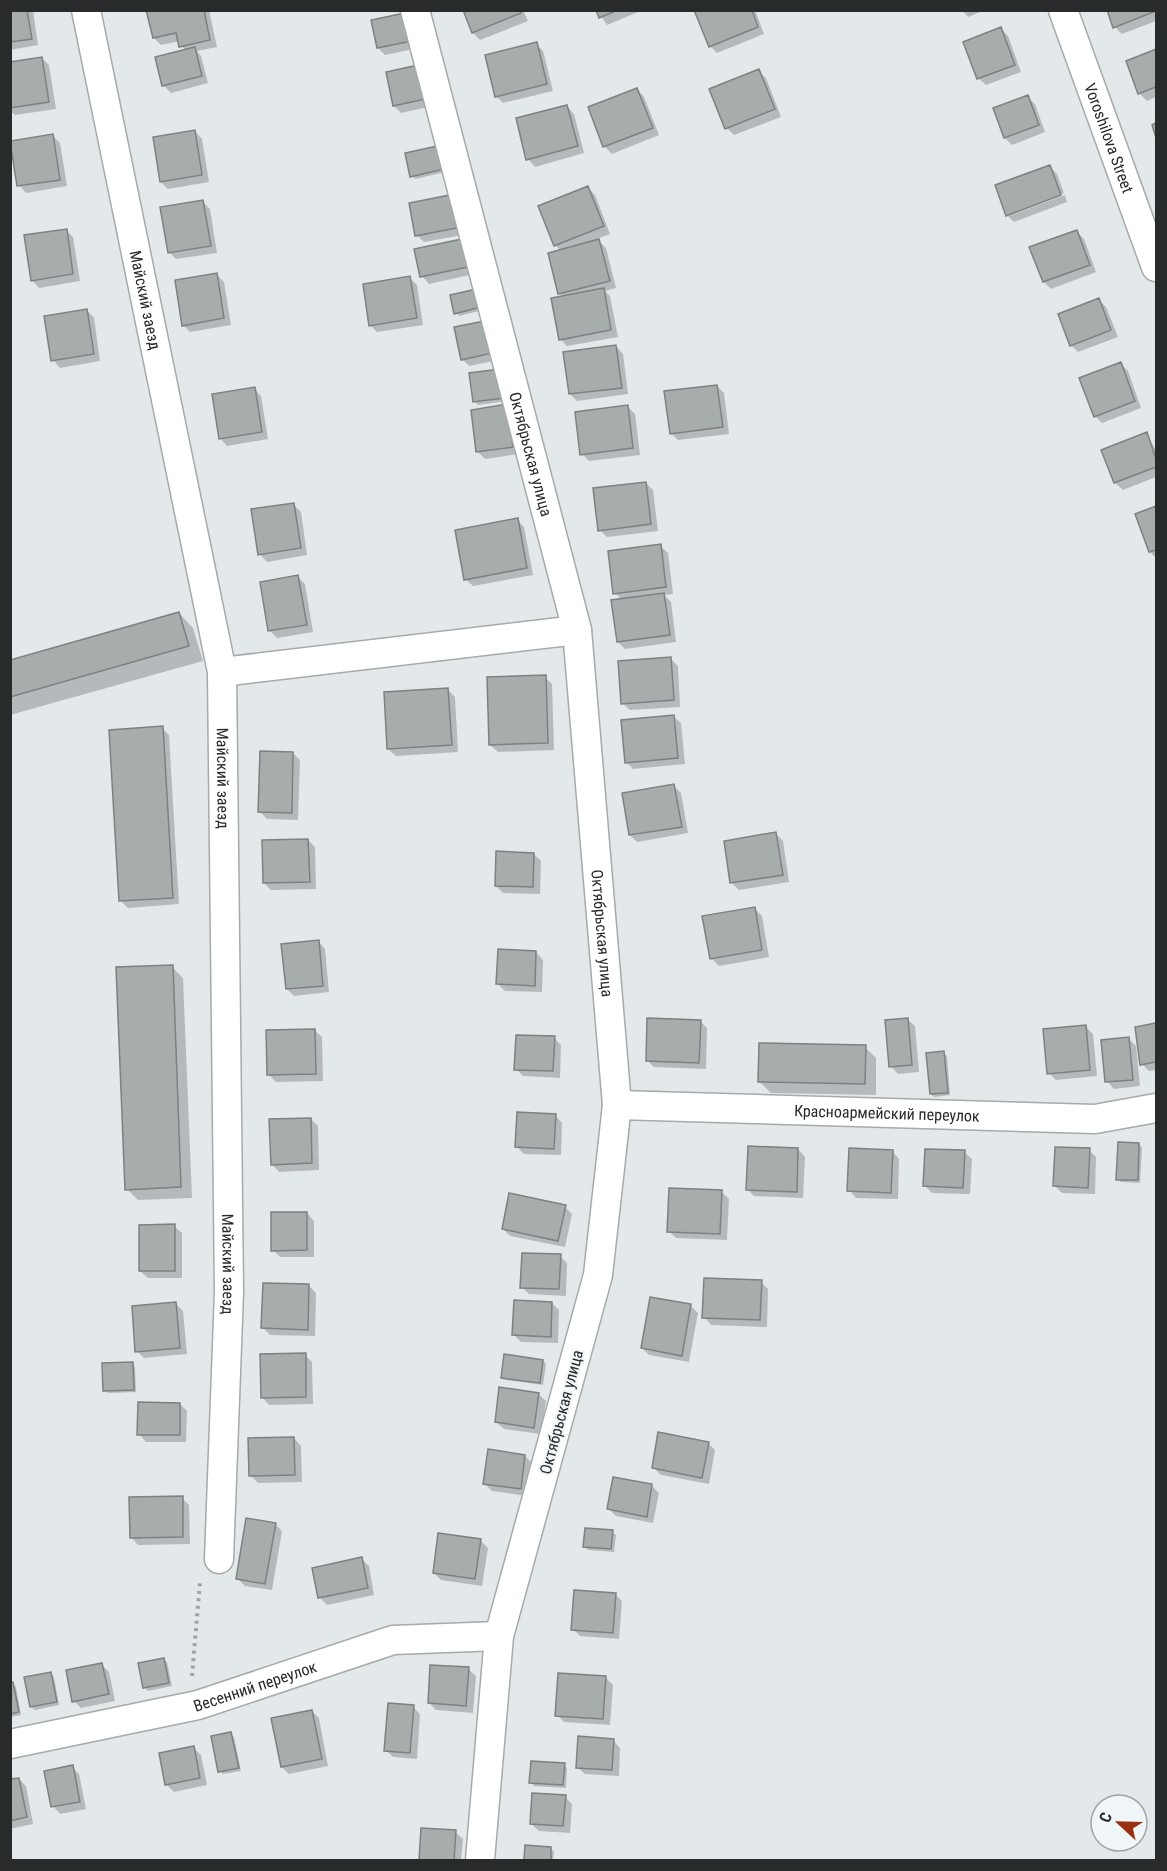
<svg xmlns="http://www.w3.org/2000/svg" width="1167" height="1871" font-family="'Roboto Condensed',sans-serif">
<style>
.shadow{fill:#0003}
.building{fill:#a7acad;stroke:#7c8182;stroke-width:1.5}
.lines{fill:none;stroke-linecap:round;stroke-linejoin:round}
.minor-casing{stroke:#a5aaab;stroke-width:31}
.path{stroke:#9fa3a5;stroke-width:4;stroke-dasharray:3 4.5;stroke-linecap:butt}
.minor{stroke:#fff;stroke-width:28}
.labels{text-anchor:middle;stroke-width:4.5;stroke-linejoin:round;paint-order:stroke}
.street-label{font-size:16px;fill:#282a2b;stroke:#f0f6f7}
</style>
<rect width="100%" height="100%" fill="#e3e8ea"/>
<path class="shadow" d="M10,10H33L38,45L10,50Z
M148,10H209L217,47L197,51L201,56L208,83L171,93L164,86L185,51L180,41L161,45L154,38Z
M464,10H523L528,21L480,40L473,33Z
M597,10H643L607,25Z
M696,10H755L764,34L717,53L710,46Z
M962,10H985L968,17Z
M1109,10H1156V21L1122,34L1115,27Z
M373,21L423,47L385,55L378,48Z
M1001,29L1008,36L1021,72L986,85L978,78Z
M536,44L543,51L553,91L503,103L496,96Z
M1156,51V97L1147,101L1139,93L1128,62Z
M42,58L49,65L56,109L15,115L10,111V63Z
M758,71L766,78L781,117L734,135L727,128Z
M387,73L437,105L401,113L394,106Z
M637,89L644,97L659,135L612,154L604,146Z
M1027,97L1035,104L1045,132L1012,145L1005,138Z
M567,106L574,114L584,153L535,167L528,159Z
M195,131L202,139L209,182L168,189L161,182Z
M52,135L60,143L67,186L26,193L19,185Z
M406,154L450,171L415,179Z
M1049,166L1057,174L1064,193L1009,213V216L1065,195L1067,202L1014,222L1007,215Z
M588,188L595,195L610,234L597,239L606,248L616,288L605,291L610,296L618,337L567,346L560,339L563,297L560,294L549,254L561,251L555,245Z
M450,196L463,235L424,242L417,235Z
M203,202L210,209L217,253L176,259L169,252Z
M66,230L73,237L80,281L39,288L32,280Z
M1077,232L1084,239L1096,272L1051,289L1044,282Z
M462,241L474,274L429,284L422,276Z
M217,275L224,282L231,325L190,332L183,325Z
M410,278L417,285L423,325L377,332L370,325Z
M451,296L487,309L459,316Z
M1099,300L1106,307L1118,337L1078,352L1071,345Z
M87,310L94,318L100,361L60,368L53,360Z
M456,329L503,359L469,366L462,359Z
M616,346L623,354L628,394L577,401L570,394Z
M1120,363L1128,371L1141,408L1102,423L1095,416Z
M471,375L506,401L478,405L475,401Z
M717,386L724,393L729,434L678,440L671,433Z
M254,388L261,396L268,439L227,446L220,438Z
M507,406L519,454L485,459L478,452Z
M628,407L635,414L640,455L589,461L582,454Z
M1146,434L1156,450V477L1123,490L1115,483L1103,451Z
M646,483L653,490L658,531L607,537L600,530Z
M293,504L301,512L307,555L267,562L260,554Z
M1156,508V558L1150,552L1136,515Z
M517,520L524,527L533,575L473,586L465,579Z
M660,546L668,553L673,594L664,595L671,602L676,642L625,649L618,642L622,600L615,593Z
M298,577L305,584L313,632L277,638L270,631Z
M179,613L193,628L203,661L10,715V662Z
M671,659L678,666L680,707L630,710L622,703Z
M545,677L552,684L554,750L498,752L490,745Z
M448,690L455,697L458,752L396,756L388,749Z
M673,716L681,723L685,764L633,769L626,762Z
M162,728L169,735L179,904L128,908L121,901Z
M293,753L300,760L298,820L267,819L260,812Z
M674,786L681,793L688,833L637,842L630,835Z
M776,834L783,841L789,882L739,890L732,883Z
M308,840L315,847L316,889L271,890L264,883Z
M534,854L541,861L540,894L503,893L496,886Z
M755,909L762,916L769,957L719,966L711,958Z
M318,941L325,949L329,992L294,996L287,989Z
M536,952L543,960L542,992L505,991L498,984Z
M172,967L183,978L192,1198L138,1200L127,1189Z
M907,1019L915,1026L919,1072L898,1074L891,1066Z
M700,1021L707,1028L706,1069L654,1067L647,1060Z
M1156,1025V1070L1149,1071L1142,1064L1136,1028Z
M1086,1027L1093,1034L1097,1076L1056,1080L1049,1073Z
M314,1030L322,1037L323,1081L276,1082L269,1075Z
M554,1038L561,1045L560,1078L523,1076L516,1069Z
M1129,1039L1136,1046L1140,1086L1114,1089L1107,1081Z
M865,1047L876,1058V1095L771,1093L760,1082Z
M943,1053L947,1056L950,1095L934,1097L931,1094Z
M555,1115L562,1123L561,1155L524,1154L517,1147Z
M311,1119L318,1126L319,1170L279,1172L272,1164Z
M1139,1144L1142,1148L1140,1183L1121,1182L1118,1179Z
M798,1149L805,1157L803,1198L754,1196L747,1189Z
M1089,1150L1096,1157L1095,1194L1062,1193L1055,1186Z
M892,1151L899,1159L898,1199L856,1198L849,1190Z
M964,1152L972,1159L970,1194L932,1193L925,1186Z
M722,1192L729,1199L727,1240L676,1238L669,1231Z
M565,1207L572,1214L565,1247L510,1236L503,1229Z
M307,1213L314,1221V1257H280L273,1250Z
M174,1226L182,1233V1278H148L140,1271Z
M560,1256L567,1263L566,1296L529,1294L522,1287Z
M761,1282L768,1289L767,1327L711,1325L704,1317Z
M309,1286L316,1293L315,1336L270,1335L263,1328Z
M552,1303L559,1310L558,1343L521,1342L514,1335Z
M176,1304L183,1311L187,1354L144,1358L137,1351Z
M691,1306L698,1313L689,1362L649,1355L642,1348Z
M305,1355L312,1362L313,1404L269,1405L262,1397Z
M543,1361L546,1364L543,1385L506,1380L503,1377Z
M132,1364L135,1367L136,1392L108,1393L105,1390Z
M538,1394L546,1401L541,1434L504,1429L496,1422Z
M180,1404L187,1411L186,1442H146L139,1434Z
M294,1438L301,1446L302,1482L258,1483L251,1476Z
M708,1443L715,1450L709,1484L661,1475L654,1468Z
M525,1456L532,1463L527,1496L492,1491L484,1483Z
M651,1485L659,1493L653,1523L616,1516L609,1509Z
M182,1498L189,1505L190,1544L138,1545L131,1537Z
M275,1524L282,1531L272,1590L245,1586L238,1579Z
M612,1532L616,1535L614,1552L588,1550L585,1547Z
M480,1540L488,1548L482,1586L441,1580L434,1573Z
M362,1559L369,1566L374,1595L327,1605L319,1597Z
M615,1594L622,1601L619,1639L580,1636L573,1629Z
M163,1659L167,1662L172,1686L148,1691L144,1687Z
M102,1665L109,1672L115,1701L81,1708L74,1701Z
M468,1669L476,1676L473,1713L436,1710L429,1703Z
M50,1673L54,1677L59,1705L35,1710L31,1707Z
M606,1678L613,1685L610,1725L564,1722L557,1715Z
M10,1684L16,1687L21,1715L10,1717Z
M413,1707L420,1714L417,1759L393,1757L386,1750Z
M312,1711L319,1718L328,1766L289,1774L282,1767Z
M231,1734L234,1737L241,1771L223,1774L220,1771Z
M613,1740L620,1748L619,1776L585,1774L577,1767Z
M194,1748L201,1755L207,1785L174,1792L167,1785Z
M564,1765L567,1768L566,1788L534,1786L531,1782Z
M72,1767L79,1774L86,1809L60,1814L53,1806Z
M19,1779L26,1786L33,1824L10,1829V1781Z
M565,1797L572,1804L570,1833L539,1831L531,1824Z
M422,1829L455,1832L463,1839L461,1860H420Z
M526,1847L551,1849L554,1852L553,1860H525Z"/>
<path class="building" d="M10,10H27L32,39L10,42Z
M146,10H204L210,40L179,47L176,33L153,38Z
M463,10H520L521,13L472,33Z
M596,10H618L599,18Z
M694,10H752L758,27L709,47Z
M1107,10H1156V11L1113,28Z
M410,12L417,40L377,48L371,20Z
M1001,27L1015,65L977,79L963,42Z
M537,42L547,84L495,97L485,55Z
M195,47L202,76L162,86L155,57Z
M1156,49V87L1138,94L1126,61Z
M42,57L49,102L10,108V62Z
M423,64L430,98L393,106L386,72Z
M759,69L775,109L725,129L709,89Z
M637,88L653,128L603,147L588,107Z
M1028,95L1039,125L1004,138L993,108Z
M567,105L578,146L526,160L516,118Z
M1156,123V138L1152,125Z
M195,130L202,175L160,182L153,137Z
M53,134L60,180L17,186L10,141Z
M442,145L448,168L410,177L405,153Z
M1050,165L1061,195L1006,216L995,185Z
M588,186L604,226L554,246L538,206Z
M450,195L457,228L415,236L409,203Z
M203,200L211,246L168,253L160,207Z
M67,229L73,274L31,281L24,235Z
M1077,230L1090,265L1043,282L1029,247Z
M462,239L468,267L420,277L414,249Z
M599,239L610,281L558,294L548,253Z
M217,273L224,318L182,326L175,280Z
M410,276L417,318L369,326L363,284Z
M481,288L485,306L454,314L450,295Z
M604,288L611,330L559,340L551,298Z
M1099,298L1111,330L1070,346L1058,314Z
M87,309L94,354L51,361L44,316Z
M490,320L497,352L461,360L454,327Z
M616,345L622,388L569,394L563,352Z
M1121,362L1135,401L1094,417L1079,378Z
M500,369L504,398L473,402L469,373Z
M717,385L723,427L670,434L664,391Z
M255,387L262,432L219,439L212,394Z
M507,404L513,447L476,452L471,410Z
M628,405L633,448L580,455L575,412Z
M1147,432L1156,459V467L1114,483L1101,450Z
M646,482L651,524L598,531L593,488Z
M294,503L301,548L258,555L251,509Z
M1156,506V550L1149,552L1135,514Z
M518,518L527,568L464,580L455,530Z
M661,544L666,587L613,594L608,551Z
M298,575L307,625L268,631L260,582Z
M664,593L670,635L617,642L611,600Z
M179,612L189,646L10,697V660Z
M671,657L674,700L621,704L618,661Z
M546,675L548,743L489,745L487,677Z
M448,688L452,745L387,749L384,692Z
M674,715L678,758L625,763L621,720Z
M163,726L173,898L119,901L109,730Z
M260,751L293,752L292,813L258,812Z
M674,784L682,827L629,835L622,793Z
M776,832L783,875L730,883L724,841Z
M308,839L310,882L263,883L262,840Z
M496,851L534,853L533,887L495,886Z
M755,907L762,950L710,959L702,916Z
M319,940L323,986L286,989L281,944Z
M498,949L536,951L535,986L496,984Z
M173,965L181,1187L125,1190L116,967Z
M647,1018L701,1020L699,1063L646,1061Z
M908,1018L912,1065L889,1067L885,1020Z
M1156,1023V1062L1140,1065L1135,1027Z
M1086,1025L1090,1070L1047,1074L1043,1029Z
M315,1029L316,1074L267,1075L266,1030Z
M516,1035L555,1036L553,1071L514,1070Z
M1129,1037L1133,1080L1105,1082L1101,1040Z
M759,1043L866,1045L865,1084L758,1082Z
M944,1051L948,1093L930,1094L926,1053Z
M517,1112L556,1114L554,1149L515,1147Z
M311,1118L312,1163L271,1165L269,1119Z
M1118,1142L1139,1143L1138,1180H1116Z
M748,1146L798,1148L797,1192L746,1190Z
M1055,1147L1090,1148L1088,1188L1053,1186Z
M849,1148L893,1150L891,1193L847,1191Z
M925,1149L965,1150L963,1188L923,1186Z
M669,1188L722,1190L720,1234L667,1232Z
M509,1193L566,1205L558,1241L502,1229Z
M271,1212H307V1250L271,1251Z
M175,1224V1271H139V1225Z
M522,1253L561,1254L559,1289L520,1288Z
M704,1278L762,1280L760,1320L702,1318Z
M263,1283L309,1284L308,1330L261,1328Z
M650,1297L691,1304L682,1356L641,1348Z
M514,1300L552,1302L551,1337L512,1335Z
M176,1302L180,1348L135,1352L132,1306Z
M306,1353V1397L261,1398L260,1354Z
M504,1354L543,1360L540,1383L501,1378Z
M133,1362L134,1390L103,1391L102,1363Z
M499,1387L539,1393L534,1428L495,1422Z
M138,1402L180,1403V1435H137Z
M658,1432L709,1442L702,1478L652,1468Z
M294,1437L295,1475L249,1476L248,1438Z
M488,1449L525,1455L521,1489L483,1484Z
M613,1477L652,1484L647,1517L607,1509Z
M183,1496V1537L130,1538L129,1497Z
M246,1518L276,1523L265,1584L236,1579Z
M585,1528L613,1530L611,1549L583,1547Z
M438,1533L481,1539L475,1579L433,1573Z
M362,1557L368,1588L318,1598L312,1568Z
M574,1590L616,1593L613,1633L571,1630Z
M164,1658L169,1683L143,1688L138,1663Z
M102,1663L109,1694L72,1702L66,1670Z
M430,1665L469,1667L466,1706L428,1703Z
M51,1672L57,1702L30,1707L24,1677Z
M558,1673L606,1676L603,1719L555,1716Z
M10,1682H13L19,1712L10,1714Z
M388,1703L414,1705L410,1753L384,1751Z
M312,1710L322,1759L281,1767L271,1718Z
M231,1732L239,1768L218,1772L211,1736Z
M578,1736L614,1739L612,1770L576,1768Z
M194,1746L200,1778L165,1785L159,1753Z
M531,1761L565,1763L563,1785L529,1783Z
M73,1765L80,1802L51,1807L44,1771Z
M19,1778L27,1817L10,1821V1779Z
M532,1793L566,1795L563,1826L530,1824Z
M421,1828L456,1830L454,1860H419Z
M525,1845L551,1847V1860H524Z"/>
<g class="lines">
<defs>
<g id="minor">
<path id="s1" d="M86,10L222,672L229,1292L219,1559"/>
<path id="s2" d="M415,10L577,630L617,1105L598,1275L499,1636L480,1860"/>
<path id="s3" d="M1063,10L1156,267"/>
<path d="M222,672L577,630"/>
<path id="s4" d="M617,1105L1095,1119L1156,1108"/>
<path id="s5" d="M10,1744L198,1705L393,1640L499,1636"/>
</g>
</defs>
<use href="#minor" class="minor-casing"/>
<path class="path" d="M192,1676L200,1582"/>
<use href="#minor" class="minor"/>
</g>
<g class="labels">
<g class="street-label">
<text dy="6" stroke="none"><textPath href="#s3" startOffset="136">Voroshilova Street</textPath></text>
<text dy="6" stroke="none"><textPath href="#s1" startOffset="296">Майский заезд</textPath></text>
<text dy="6" stroke="none"><textPath href="#s2" startOffset="459">Октябрьская улица</textPath></text>
<text dy="6" stroke="none"><textPath href="#s1" startOffset="782">Майский заезд</textPath></text>
<text dy="6" stroke="none"><textPath href="#s2" startOffset="945">Октябрьская улица</textPath></text>
<text dy="6" stroke="none"><textPath href="#s4" startOffset="270">Красноармейский переулок</textPath></text>
<text dy="6" stroke="none"><textPath href="#s1" startOffset="1268">Майский заезд</textPath></text>
<text transform="translate(561 1412) rotate(-75)" y="6">Октябрьская улица</text>
<text dy="6" stroke="none"><textPath href="#s5" startOffset="252">Весенний переулок</textPath></text>
</g>
</g>
<rect width="1167" height="1871" fill="none" stroke="#282a2b" stroke-width="24"/>
<g transform="translate(1119 1823) rotate(292)"><circle r="28" fill="#f0f6f7" stroke="#a0a4a5" stroke-width="1.5"/>
<path d="M0-4.5L10 22L0 15L-10 22Z" fill="#983011"/>
<text y="-9" font-size="16" font-weight="bold" text-anchor="middle" fill="#282a2b">С</text>
</g>
</svg>
